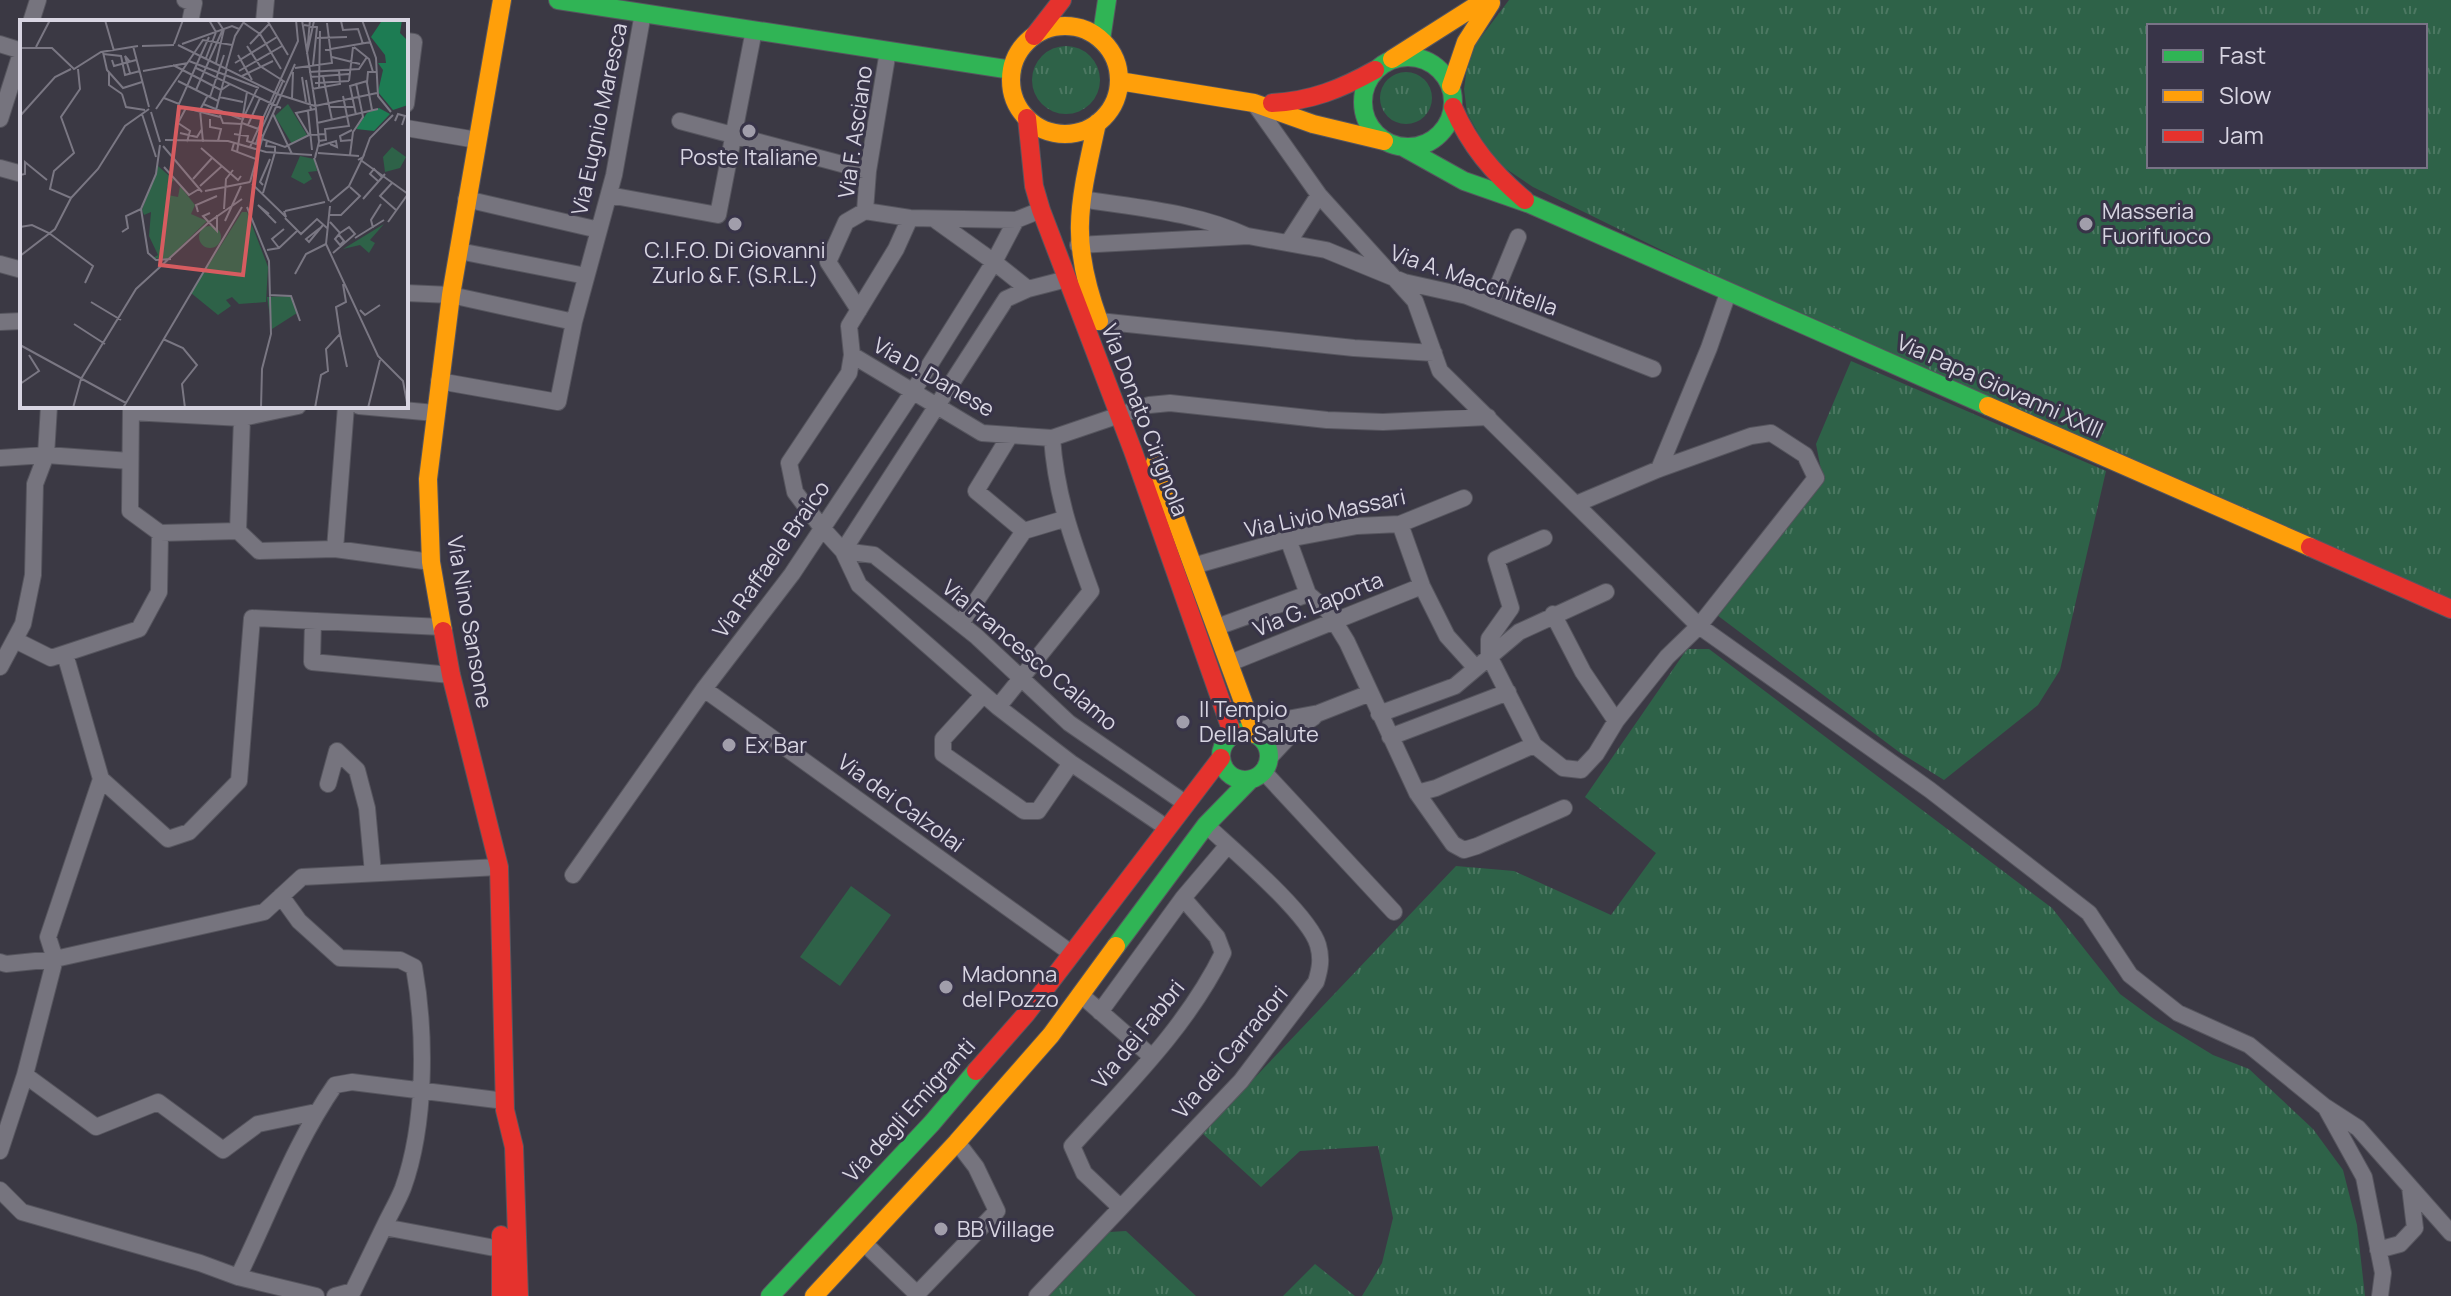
<svg xmlns="http://www.w3.org/2000/svg" width="2451" height="1296" font-family="Manrope,sans-serif">
<style>
.grass{fill:url(#grass-tufts);fill-rule:evenodd}
.pitch{fill:#2e6248}
.lines{fill:none;stroke-linecap:round;stroke-linejoin:round}
.street-casing{stroke:#56555e;stroke-width:18}
.fast-casing{stroke:#56555e;stroke-width:20}
.slow-casing{stroke:#56555e;stroke-width:20}
.jam-casing{stroke:#56555e;stroke-width:20}
.street{stroke:#76747e;stroke-width:16}
.fast{stroke:#30b455;stroke-width:18}
.slow{stroke:#ff9f0a;stroke-width:18}
.jam{stroke:#e5322d;stroke-width:18}
.poi-dot{fill:#a19eab;stroke:#383448;stroke-width:3}
.labels{text-anchor:middle;stroke-width:6;stroke-linejoin:round;paint-order:stroke}
.street-label{font-size:22px;fill:#d8d5e2;stroke:#383448}
.poi-label{font-size:22px;fill:#d8d5e2;stroke:#383448;text-anchor:start}
.inset-road{fill:none;stroke:#7a7783;stroke-width:2}
.view{fill:#d75c60;fill-opacity:0.15;stroke:#d75c60;stroke-width:4}
.inset-edge{fill:none;stroke:#d8d5e2;stroke-width:4}
</style>
<defs>
<pattern id="grass-tufts" width="24" height="20" patternUnits="userSpaceOnUse" patternTransform="scale(2)"><rect width="24" height="20" fill="#2e6248"/><path d="M3 7l-1-3M5 7V3M7 7l1-3M15 17l-1-3M17 17v-4M19 17l1-3" fill="none" stroke="#4c7862"/></pattern>
</defs>
<rect width="100%" height="100%" fill="#3b3944"/>
<path class="grass" d="M1509,0H2451V601L1688,263L1533,187L1493,160L1467,113L1464,89L1469,53ZM2149,26H2425V166H2149Z
M1032 80a34 34 0 1 1 68 0a34 34 0 1 1-68 0Z
M1380 98a26 26 0 1 1 52 0a26 26 0 1 1-52 0Z
M1851,361L2106,471L2060,670L2038,705L1944,780L1899,752L1717,615L1822,475L1816,444Z
M1687,649H1709L2052,908L2120,994L2154,1019L2213,1055L2249,1069L2313,1129L2343,1170L2357,1225L2365,1296H1362L1382,1263L1393,1218L1378,1146L1300,1151L1261,1187L1202,1133L1456,866L1514,871L1611,915L1656,853L1585,797Z
M1126,1231L1196,1296H1049L1109,1232Z
M1315,1264L1355,1296H1283Z"/>
<path class="pitch" d="M851,886L891,915L840,986L800,957Z"/>
<g class="lines">
<defs>
<path id="street" d="M185,0L194,3L190,22
M31,22L38,0
M264,22L266,0
M406,41L414,42L406,104
M0,44L22,51
M1254,103L1319,195L1415,301L1440,371L1699,626L1930,790L2089,913L2130,975L2178,1013L2249,1045L2324,1106L2358,1128L2451,1233
M0,119L22,50
M680,121L868,171
M406,128L477,140
M0,168L22,174
M609,195L718,215L754,30
M466,199L599,230
M1082,199C1138,208 1195,212 1247,236
M1041,210L1016,220L994,262L1028,289L1067,279
M865,211L868,171L888,51
M865,211L910,218L1016,220
M910,218L896,249L849,326L852,355L849,373L789,463L795,492L822,528L843,551L859,585L998,707L1071,763L1167,828
M1288,243L1319,195
M1078,245L1248,236L1326,250L1404,282L1467,296L1653,369
M459,251L586,276
M0,264L22,270
M406,293L451,295L574,322
M1490,305L1518,237
M859,310L828,262L846,222L865,211
M1099,321L1354,348L1434,353
M0,322L22,321
M852,355L982,433L1052,438L1149,405L1170,403L1327,420L1383,422L1488,417
M439,381L558,402L574,322L614,175L643,13
M359,406L435,413
M131,412L242,418L298,406
M1009,437L976,491L1024,531
M0,458L46,455L130,461
M1659,469L1709,348L1728,293
M1400,524L1422,586L1447,636L1475,667
M238,531L242,418
M160,533L238,531L259,551L335,549L431,562
M1544,538L1496,559L1511,608L1489,639V656L1534,745L1563,768L1581,770L1596,754L1616,721
M1288,539L1308,594L1328,611L1347,642L1417,793L1453,844L1464,850L1477,846L1564,808
M335,549L346,406
M843,551L874,555L976,636L1069,723L1185,803
M843,551L1006,299L1028,289
M1193,566L1288,539L1357,526L1400,524L1464,498
M1553,614L1583,672L1616,721L1667,657L1699,626L1816,478L1805,455L1771,433L1751,436L1659,469L1576,504
M313,621L312,662L451,675
M961,623L1024,531L1064,519
M1217,627L1308,594
M15,640L51,658L139,629L159,592L160,533L130,511L131,406
M1230,663L1422,586
M0,667L23,624L33,575L35,484L46,455L49,406
M704,689L1071,953
M983,695L943,739V754L1024,811H1038L1071,763
M998,707L1091,591C1072,539 1056,495 1052,438
M1379,714L1455,686L1519,632L1606,592
M1255,734L1287,719L1319,713L1370,693
M1390,737L1508,692
M1269,758L1296,729L1314,717
M1264,772L1394,912
M101,779L168,839L189,832L239,781L252,618L442,627
M328,784L337,751L357,770L367,808L373,873
M1417,793L1436,788L1534,745
M573,875L704,689L792,574L912,393L994,262L934,219
M281,896L299,921L340,958L400,960L414,967C426,1034 426,1124 403,1188C398,1201 390,1214 384,1227
M0,962L6,964L55,959L264,912L302,877L499,867
M1080,994L1152,1057
M1100,1012L1183,898
M25,1075L96,1127L158,1102L223,1150L258,1124L316,1112
M2327,1110L2364,1177L2383,1273L2380,1296
M0,1151L25,1075L55,959L48,937L101,779L65,654
M0,1190L22,1212L200,1263L238,1277C270,1212 294,1144 335,1085L352,1082L505,1101
M1120,1207L1084,1173L1072,1146C1127,1085 1187,1027 1223,953L1217,937L1183,898L1228,845
M863,1242L917,1294L997,1211L976,1167L957,1142
M2378,1250L2400,1244L2415,1228L2410,1187
M238,1277L316,1296
M335,1296L353,1291L384,1227L510,1251
M1037,1296L1241,1081L1316,982C1320,969 1322,959 1318,945C1309,914 1232,849 1206,825"/>
<path id="fast" d="M558,0L1012,70
M1101,40L1107,0
M1363 102a45 45 0 1 1 90 0a45 45 0 1 1-90 0Z
M1403,147L1464,181L1530,204L1988,406
M1221 756a24 24 0 1 1 48 0a24 24 0 1 1-48 0Z
M1116,946L1206,825L1250,780
M770,1296L932,1123L976,1071"/>
<path id="slow" d="M1011 80a54 54 0 1 1 108 0a54 54 0 1 1-108 0Z
M1392,59L1485,0
M1119,81L1254,103L1313,124L1384,141
M1451,86L1466,42L1491,3
M1097,123C1079,205 1069,239 1099,321
M1988,406L2310,547
M1155,463L1255,734
M443,631L431,562L428,479L451,295L502,0
M814,1296L957,1142L1051,1035L1116,946"/>
<path id="jam" d="M1034,36L1062,0
M1272,103C1311,101 1341,89 1375,70
M1453,107C1470,146 1493,173 1525,200
M1027,118L1034,186L1041,210L1133,451L1233,735
M2310,547L2451,609
M443,631L451,675L499,867L505,1110L514,1147L519,1296
M976,1071L1026,1014L1221,758
M501,1235V1296"/>
</defs>
<use href="#street" class="street-casing"/>
<use href="#fast" class="fast-casing"/>
<use href="#slow" class="slow-casing"/>
<use href="#jam" class="jam-casing"/>
<use href="#street" class="street"/>
<use href="#fast" class="fast"/>
<use href="#slow" class="slow"/>
<use href="#jam" class="jam"/>
</g>
<g class="poi-dot">
<circle cx="749" cy="131" r="8"/>
<circle cx="735" cy="224" r="8"/>
<circle cx="2086" cy="224" r="8"/>
<circle cx="1183" cy="722" r="8"/>
<circle cx="729" cy="745" r="8"/>
<circle cx="946" cy="987" r="8"/>
<circle cx="941" cy="1229" r="8"/>
</g>
<g class="labels">
<g class="street-label">
<text transform="translate(599 119) rotate(-78)" y="8">Via Eugnio Maresca</text>
<text transform="translate(855 132) rotate(-82)" y="8">Via F. Asciano</text>
<text transform="translate(1474 280) rotate(19)" y="8">Via A. Macchitella</text>
<text transform="translate(934 377) rotate(30)" y="8">Via D. Danese</text>
<text transform="translate(2000 386) rotate(24)" y="8">Via Papa Giovanni XXIII</text>
<text transform="translate(1145 420) rotate(69)" y="8">Via Donato Cirignola</text>
<text transform="translate(1325 513) rotate(-12)" y="8">Via Livio Massari</text>
<text transform="translate(771 559) rotate(-55)" y="8">Via Raffaele Braico</text>
<text transform="translate(1318 604) rotate(-22)" y="8">Via G. Laporta</text>
<text transform="translate(470 622) rotate(80)" y="8">Via Nino Sansone</text>
<text transform="translate(1030 655) rotate(40)" y="8">Via Francesco Calamo</text>
<text transform="translate(901 803) rotate(36)" y="8">Via dei Calzolai</text>
<text transform="translate(1138 1034) rotate(-51)" y="8">Via dei Fabbri</text>
<text transform="translate(1230 1052) rotate(-50)" y="8">Via dei Carradori</text>
<text transform="translate(909 1110) rotate(-48)" y="8">Via degli Emigranti</text>
</g>
<g class="poi-label">
<text x="749" y="165" text-anchor="middle">Poste Italiane</text>
<text x="2102" y="219">Masseria<tspan x="2102" dy="25">Fuorifuoco</tspan></text>
<text x="735" y="258" text-anchor="middle">C.I.F.O. Di Giovanni<tspan x="735" dy="25">Zurlo &amp; F. (S.R.L.)</tspan></text>
<text x="1199" y="717">Il Tempio<tspan x="1199" dy="25">Della Salute</tspan></text>
<text x="745" y="753">Ex Bar</text>
<text x="962" y="982">Madonna<tspan x="962" dy="25">del Pozzo</tspan></text>
<text x="957" y="1237">BB Village</text>
</g>
</g>
<g transform="translate(20 20)">
<rect width="388" height="388" fill="#3b3944"/>
<path d="M372,127L386,137L380,148L365,152L363,137ZM138,146L154,160L147,167L148,175L158,177L160,166L175,185L171,194L187,201L148,239L133,238L138,235L129,216L131,192L124,195L122,190ZM222,192H227L248,247L246,282L219,284L212,277L206,280L211,286L198,295L171,273ZM364,204L350,220L355,223L349,233L340,225L323,229ZM179 217a11 11 0 1 1 22 0a11 11 0 1 1-22 0ZM271,276L277,293L252,309L247,277Z" fill="#2e6248"/>
<path d="M382,0L380,13L388,21V85L373,90L358,72L363,50L358,43H366L365,35L351,17L361,2ZM359,88L370,94L354,111L336,109L347,93Z" fill="#1d7c53"/>
<path d="M280,136L294,139L297,151L288,152L292,159L284,164L271,157Z" fill="#2e6248"/>
<path d="M268,84L287,115L272,124L255,96Z" fill="#2e6248"/>
<path class="inset-road" d="M85,0L94,31M247,0L268,35M282,0L296,89L299,122L295,138L296,133M342,0L356,38L358,76L371,92M321,1L323,10L338,9L343,24M224,3L240,14L261,49M284,5L297,7L293,45M297,18L327,17M154,24L163,0M162,24L212,6L219,9M230,24L249,4M158,25L257,74L295,86M113,26L129,87M122,26L154,25M227,26L240,46L265,62M16,27L30,0M334,27L349,39L353,52M0,28H32L54,49L81,32L118,26M305,30L351,22M83,32L87,50L103,68L122,62M287,33L294,1M83,34L101,36L105,55L120,51M287,34L290,0M218,35L232,60M312,37L340,44M186,38L196,12L189,0M92,40L94,46L116,40M169,41L239,68M196,43L204,9M215,43L257,17M153,45L201,70L210,64M176,48L261,88M206,48L215,16L225,0M275,48L312,43L307,3M58,49L60,69L41,97L54,133L34,151L30,169L51,178L78,149L105,106L129,89M123,51L168,43M219,51L262,26M89,52V65L102,74M289,52L339,49L347,37M110,53L105,36L110,42M222,56L253,41M303,56L312,100M282,57L286,82M290,57L329,54M286,60L291,90M158,61L198,81M329,61L333,27M295,63L329,61M299,68L300,11M292,69L320,64L319,50M176,70L203,9L197,0M102,74L106,87L125,90M190,77L204,35M199,77L223,82M144,78L159,84L189,17M272,78L273,52M183,84L221,99M295,86L357,73M309,87H334M136,89L183,20L212,25M196,90L207,48M352,90L347,63L348,52H356M288,91L292,130M131,92L140,122M122,94L136,137M253,94L272,134M200,95L203,103L222,104M336,95L330,66L347,61M0,96L35,57L51,49M190,99V107L201,109L198,121M222,101L227,72M375,101L378,94L385,96L382,105M222,103L241,110L263,61M297,103L358,89M228,105L240,78M160,113L177,117L182,109M214,114L228,116L227,121L236,124L239,114L243,116M289,115L276,93L295,89M242,119L265,127L289,115L306,114M145,120L208,121L246,132L292,135M332,120L321,121L320,116L332,110M299,121L306,120L305,109L329,106L323,76M167,122L170,111L158,103L166,88L200,97M183,122L180,90L188,75M214,123L212,130L236,139M140,125L136,154L121,189L128,233L136,240L151,239M143,126L182,172M299,126L316,121L317,127L310,124M230,127L278,21L276,0M181,128L218,160L221,156M217,132L222,101L238,67M298,133L339,136M330,135L333,112L343,97L336,63M343,137L350,118L373,95M294,138L309,181M342,141L388,174M144,147L169,175L179,169M0,155L5,154V142L27,160M173,159L192,138M358,161L350,154L354,149L362,157M230,162L243,116L275,44M372,163L360,176L376,190M232,164L266,197L264,191M243,165L240,162L250,139M180,166L202,146M185,171L230,162M243,173L255,132V127L246,126L247,120M343,179L365,154M310,182L329,166L343,137L338,140M310,186L306,224L358,336L383,361L388,388M227,187L249,241L251,314L242,349L241,388M204,189L206,159L213,150M265,191L305,182M178,192L176,185L197,176M190,193L183,196L197,211V195M249,194L238,185L256,203M309,195H321L340,176L330,167M265,198L281,214L297,199L307,208M205,201L221,166M310,202L320,213L329,207L335,214L313,233M368,202L388,174M0,207L12,205L29,213L73,246L65,263M300,208L286,219L289,222L303,205M353,208L351,200L361,184M102,212L108,208L106,196L121,189M319,215L324,221L320,225L315,219L320,213M335,218L364,200M259,228L252,219L264,209M247,230L259,228L277,211M0,236L35,209L51,178M275,254L286,234L306,224M249,275L271,276L280,301M71,282L101,300M340,290L345,295L360,285M54,304L85,324M320,314L327,347M143,319L163,328L177,345L162,364L165,388M0,325L106,383M0,364L19,351L9,335M53,388L61,359L116,269L189,202L222,179M103,388L222,187M295,388L301,355L308,351L306,329L320,314L316,287L326,282L323,264M348,388L360,340"/>
<path class="view" d="M159,87L242,98L223,255L140,245Z"/>
<rect width="388" height="388" class="inset-edge"/>
</g>
<rect x="2147" y="24" width="280" height="144" fill="#383448" stroke="#787486" stroke-width="2"/>
<rect x="2163" y="50" width="40" height="12" fill="#30b455" stroke="#787486" stroke-width="2"/>
<text x="2219" y="64" font-size="24" fill="#d8d5e2">Fast</text>
<rect x="2163" y="90" width="40" height="12" fill="#ff9f0a" stroke="#787486" stroke-width="2"/>
<text x="2219" y="104" font-size="24" fill="#d8d5e2">Slow</text>
<rect x="2163" y="130" width="40" height="12" fill="#e5322d" stroke="#787486" stroke-width="2"/>
<text x="2219" y="144" font-size="24" fill="#d8d5e2">Jam</text>
</svg>
